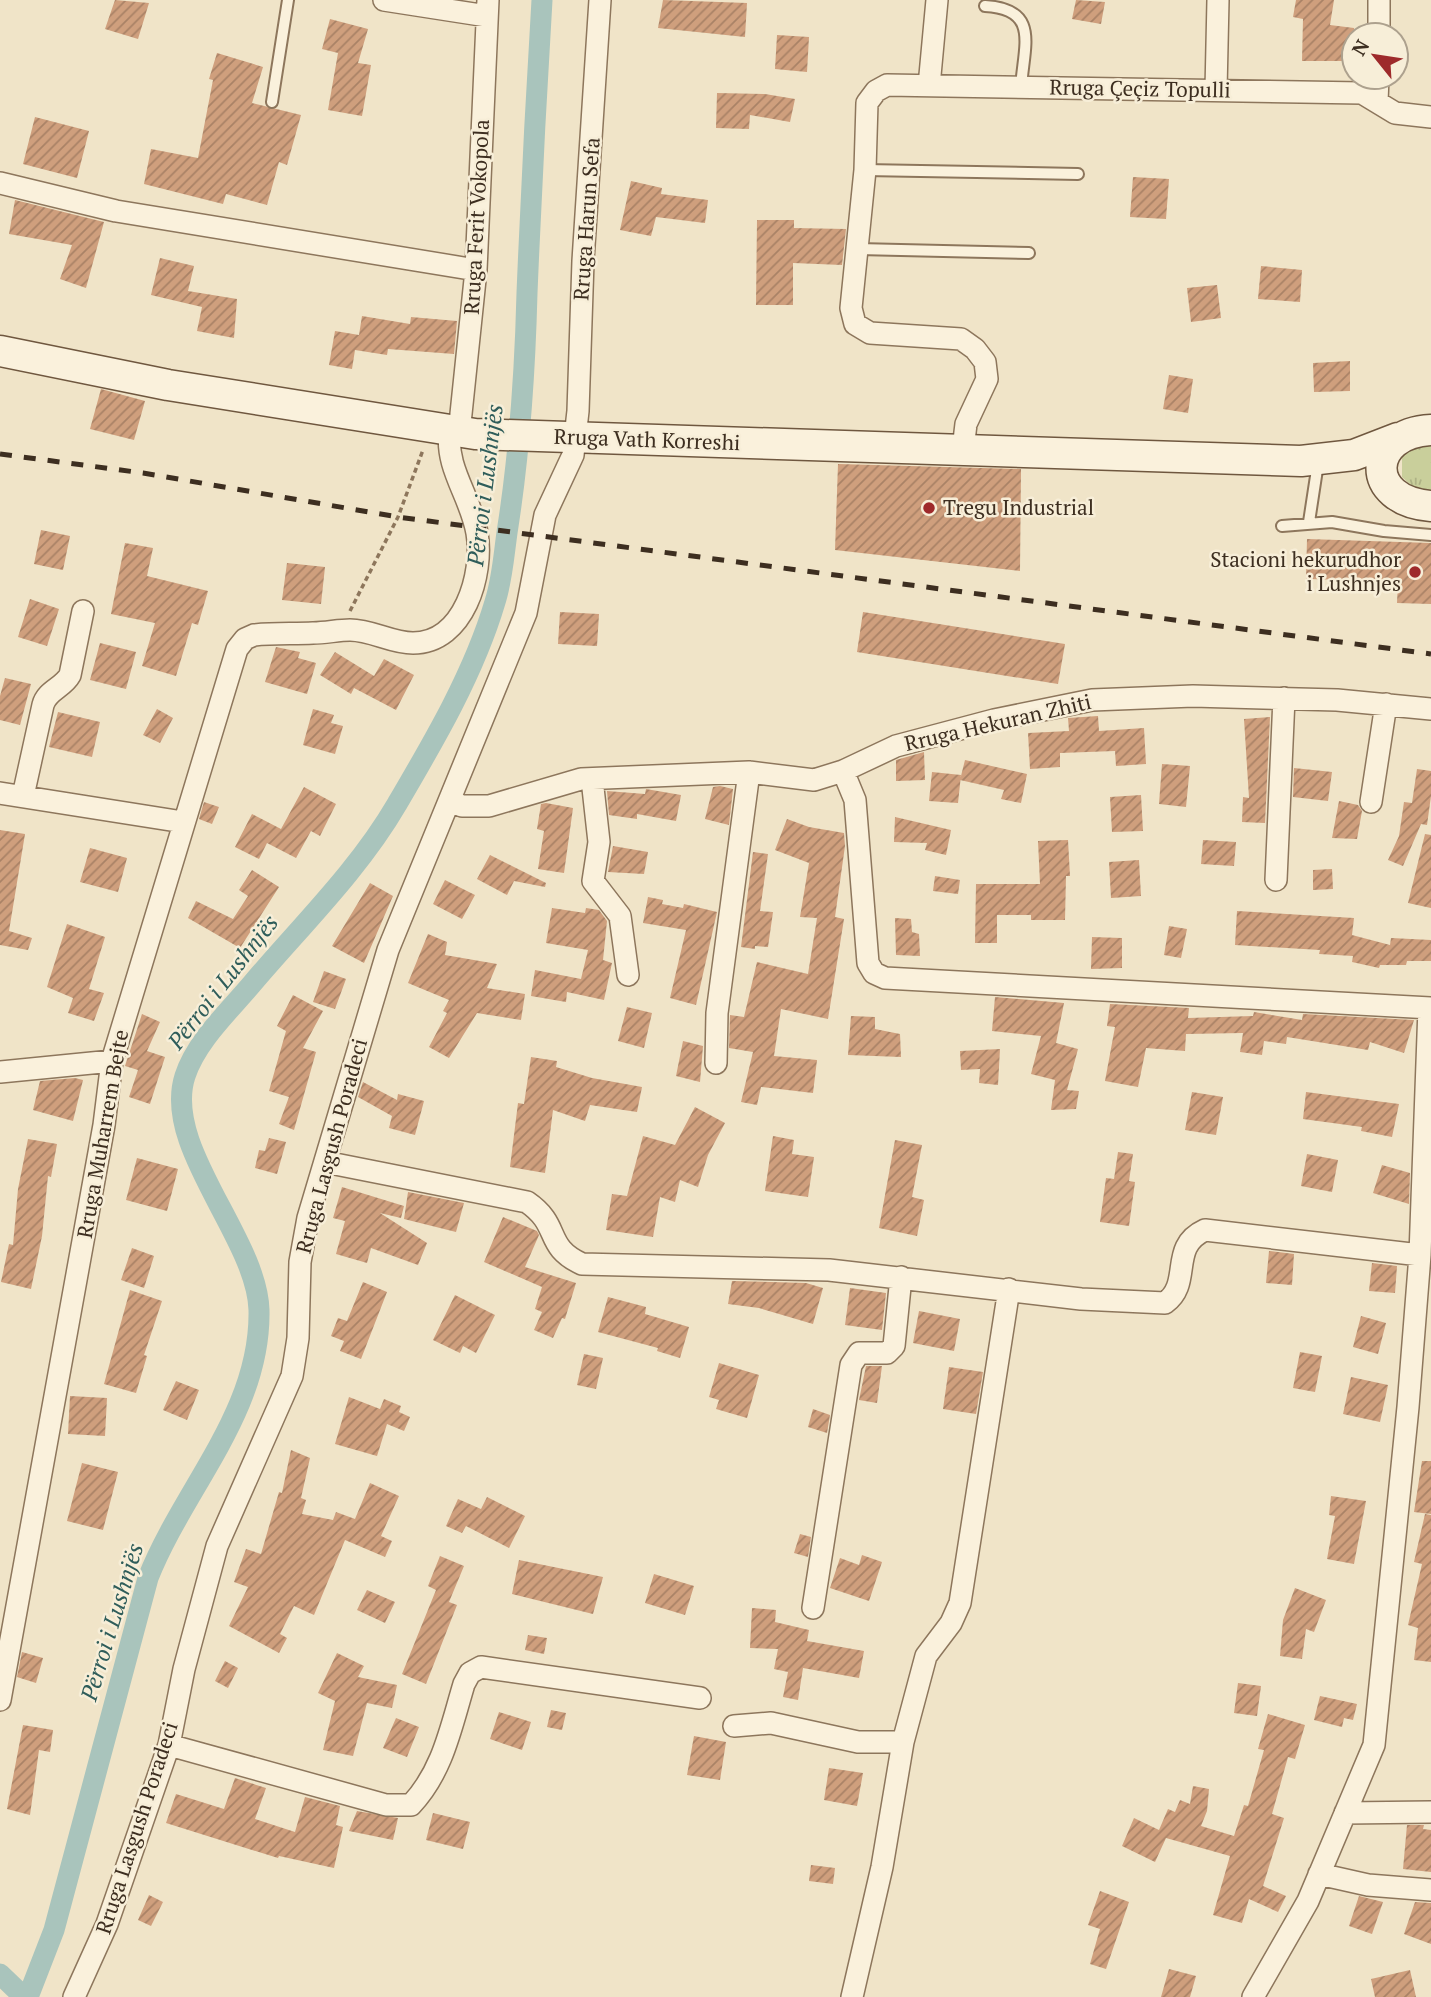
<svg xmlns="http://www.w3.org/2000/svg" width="1431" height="1997" font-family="'PT Serif',serif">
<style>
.grass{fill:url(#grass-tufts)}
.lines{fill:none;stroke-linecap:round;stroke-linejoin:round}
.canal{stroke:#a9c4bc;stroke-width:21}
.building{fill:url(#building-hatch)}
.service-casing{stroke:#8d765c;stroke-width:14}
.minor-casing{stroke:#8d765c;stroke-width:24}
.secondary-casing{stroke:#6f573f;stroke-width:33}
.path{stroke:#8d765c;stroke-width:3.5;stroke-dasharray:5 3.5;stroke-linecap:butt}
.service{stroke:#faf1dc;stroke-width:10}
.minor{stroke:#faf1dc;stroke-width:21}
.secondary{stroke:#faf1dc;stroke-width:30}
.rail{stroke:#3d2e20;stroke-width:5;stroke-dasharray:12 12;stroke-linecap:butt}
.poi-dot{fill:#9e2a2b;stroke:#f7eed8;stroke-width:2.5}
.labels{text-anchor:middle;stroke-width:5;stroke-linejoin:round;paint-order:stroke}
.street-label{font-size:21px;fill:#3d2e20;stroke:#f7eed8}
.poi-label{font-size:21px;fill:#3d2e20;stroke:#f7eed8;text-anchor:start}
.water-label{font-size:23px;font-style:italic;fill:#2f5d5a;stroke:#f7eed8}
</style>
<defs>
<pattern id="grass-tufts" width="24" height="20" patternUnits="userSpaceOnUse" patternTransform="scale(1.75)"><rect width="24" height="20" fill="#c9cf9b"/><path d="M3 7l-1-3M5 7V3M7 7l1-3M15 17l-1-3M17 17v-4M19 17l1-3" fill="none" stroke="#aeb285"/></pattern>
<pattern id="building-hatch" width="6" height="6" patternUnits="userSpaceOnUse" patternTransform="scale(1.75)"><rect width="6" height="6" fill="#cf9f7d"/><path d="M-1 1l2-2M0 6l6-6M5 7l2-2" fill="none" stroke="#a98266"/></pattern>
</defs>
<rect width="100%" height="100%" fill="#f0e4c8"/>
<path class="grass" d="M1431,446V491L1415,489L1402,477V456L1411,448Z"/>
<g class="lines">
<path class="canal" d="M0,1974L24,1997
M28,1997L54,1930L148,1578C184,1487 261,1412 259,1310C257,1238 162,1147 185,1076C196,1042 228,1012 251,985C300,927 358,871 397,804C434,741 474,673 495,602C503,577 504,551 508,526C520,448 525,372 527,293C531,196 536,98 542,0"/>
</g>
<path class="building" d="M115,0L149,3L138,39L105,29Z
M663,0L747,3L745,37L658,28Z
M1076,0L1105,2L1101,24L1072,19Z
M1296,0H1334L1330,25L1354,28V61H1302L1303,19L1293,17Z
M330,19L368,29L358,63L371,65L362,116L328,110L338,53L322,49Z
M777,35L809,37L807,72L775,69Z
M217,53L263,67L252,103L301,115L287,165L279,162L267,205L226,194L223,204L144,184L151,149L198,158L213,80L209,79Z
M717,93L765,94L795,99L790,122L750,115L749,129L716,128Z
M35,117L89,131L77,178L23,164Z
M1133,177L1169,179L1166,219L1130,217Z
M631,181L662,188L661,194L708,200L705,223L656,217L651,236L620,230Z
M15,200L104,222L86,288L60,279L72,245L9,234Z
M757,220H794V228L846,229L842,265L793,263V305H756Z
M160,258L194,266L188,291L237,299L234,338L197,331L202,307L151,295Z
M1261,266L1302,270L1300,302L1258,299Z
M1217,285L1221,318L1191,322L1187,288Z
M362,316L410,324L411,317L457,321L454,354L388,349L387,355L355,350L352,369L329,365L335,331L359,335Z
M1350,361V391L1314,392L1313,363Z
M1169,375L1193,379L1188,413L1163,409Z
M101,389L145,401L134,440L90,429Z
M838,464L1021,469L1020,571L835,550Z
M41,530L70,536L63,570L34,564Z
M1307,539L1431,543V604L1397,603L1398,581L1306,579Z
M125,543L153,548L147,576L208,591L198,625L192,623L176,676L142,666L155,623L111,614Z
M287,563L325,567L321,604L282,600Z
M30,599L59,609L47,646L18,637Z
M560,612L599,614L597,646L558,644Z
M863,612L1065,644L1058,684L857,652Z
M100,643L136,652L126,689L90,680Z
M276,647L300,652L298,658L316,663L307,694L265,682Z
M335,652L374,676L384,659L414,675L396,710L354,688L351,694L320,675Z
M5,678L31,684L20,725L0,720V696Z
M157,709L173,718L160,743L143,735Z
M313,709L334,715L331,723L343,726L335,754L303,745Z
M58,712L100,722L92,757L49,747Z
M1098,716L1099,731L1144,728L1146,764L1116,766L1115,751L1060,753V767L1030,769L1028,733L1069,731L1068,718Z
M1270,717L1265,823L1242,822L1243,797L1249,798L1244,719Z
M924,752L925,780L896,781V760Z
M965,760L1027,774L1021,803L1001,799L1004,790L960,780Z
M1162,764L1190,766L1186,807L1159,804Z
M1294,768L1332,772L1328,801L1293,797Z
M1417,769L1431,771V796L1427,825L1421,824L1403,866L1388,860L1399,836L1404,802L1412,803Z
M932,772L961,775L958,803L929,801Z
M720,786L733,789L729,825L705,819L713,787Z
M304,787L336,804L320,836L311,831L296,858L267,843L259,859L235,847L252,814L281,829Z
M646,789L681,795L676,821L637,814V819L609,815L607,791L645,794Z
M1141,795L1143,831L1112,832L1110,797Z
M1339,801L1358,805L1362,811L1357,839L1332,838Z
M204,802L219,807L212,824L199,819Z
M546,803L573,808L564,873L538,869L544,831L537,829L541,804Z
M895,817L951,830L946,855L925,850L927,843L894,842Z
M787,819L809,827L844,833L845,846L835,917L844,919L828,1019L781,1009L774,1056L817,1060L813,1093L761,1087L757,1105L741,1102L753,1052L729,1048L730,1015L744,1017L757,962L808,974L817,918L800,917L809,863L775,850Z
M0,830L25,834L9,931L32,938L28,950L0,945Z
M1425,834L1431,835V908L1408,903Z
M1068,840L1070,876H1066L1065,920H1031V915H997V943H975L976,884H1040L1038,841Z
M1203,840L1236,842L1234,866L1201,864Z
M613,846L648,852L644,874L608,872Z
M90,848L127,858L118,892L80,882Z
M753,852L768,854L760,911L773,912L768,947L755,946V949L741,947Z
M490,855L546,883L545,887L514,881L507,895L477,879Z
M1139,860L1141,896L1111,898L1109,862Z
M1332,869L1333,889L1313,890V870Z
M252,870L279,887L240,948L188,918L196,901L233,919L248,896L239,890Z
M935,876L960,880L958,894L933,891Z
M445,880L475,895L462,919L433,904Z
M370,883L393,896L364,963L332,946Z
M648,897L663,900L662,904L683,908L684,904L717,912L696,1005L670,998L686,930L643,923Z
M552,908L585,913L586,908L599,910L607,921L603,960L612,963L604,1000L567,992L566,1002L531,996L535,970L581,979L588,950L546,943Z
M1237,911L1354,918L1352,935L1390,945L1391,938L1431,940V961H1407L1406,965H1380L1379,968L1352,962L1353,956L1319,954L1320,950L1235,945Z
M895,918L911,919L912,932L919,934L920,956L896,955Z
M67,924L105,937L89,989L104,993L94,1021L68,1013L73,998L47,987Z
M1169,926L1187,929L1181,958L1164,955Z
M428,934L447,942L445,955L497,964L487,988L525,994L521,1020L477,1013L449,1058L429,1047L447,1013L443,1011L449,1000L408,983Z
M1092,937L1122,938V968L1091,969Z
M324,971L346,979L335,1009L313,1002Z
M293,995L323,1011L303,1048L316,1052L294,1130L279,1124L289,1097L269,1091L286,1031L277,1026Z
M995,997L1064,1003L1056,1043L1078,1049L1067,1090L1079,1091L1076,1109L1051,1110L1055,1080L1031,1074L1041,1036L992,1031Z
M1110,1004L1189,1008L1188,1018L1253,1016L1254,1012L1302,1020L1303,1014L1414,1020L1404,1053L1370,1042L1368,1050L1287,1037L1286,1044L1264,1041L1262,1055L1240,1052L1243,1033L1186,1034L1185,1051L1146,1048L1138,1087L1105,1081L1115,1027L1107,1026Z
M627,1007L652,1013L644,1048L618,1041Z
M142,1014L160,1022L147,1051L165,1057L150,1104L129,1097L138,1070L125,1066Z
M851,1016L875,1017V1029L900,1034L901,1057L848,1055Z
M683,1041L703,1046L700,1082L676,1076Z
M1000,1049L998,1085L979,1083L980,1069L961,1070L960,1051Z
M531,1057L557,1061L556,1067L592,1078L642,1087L637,1112L590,1105L585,1121L553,1110L545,1173L510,1167L518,1103L524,1104Z
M75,1078L83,1080L73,1121L33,1110L40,1081Z
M363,1082L397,1100L398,1094L424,1101L415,1135L389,1128L392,1116L358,1097Z
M1192,1092L1223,1097L1216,1135L1185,1130Z
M1306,1092L1399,1104L1392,1137L1361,1131L1362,1127L1303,1119Z
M695,1107L725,1123L708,1155L698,1187L680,1180L675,1202L660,1197L653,1237L606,1230L612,1194L627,1196L643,1136L675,1145Z
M773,1136L794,1140L792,1154L814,1157L808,1197L765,1191Z
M269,1138L286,1142L277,1174L255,1168L259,1150L265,1151Z
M28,1139L57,1144L51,1177L48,1176L42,1236L31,1289L1,1282L9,1244L13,1245L18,1189Z
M895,1140L922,1145L912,1197L924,1200L917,1236L879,1228Z
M1118,1152L1133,1154L1129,1181L1135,1182L1129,1226L1100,1222L1106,1178L1114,1179Z
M1307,1154L1338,1160L1332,1192L1301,1186Z
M137,1158L178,1169L167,1211L126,1200Z
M1382,1165L1410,1173L1409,1204L1373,1193Z
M342,1187L404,1206L401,1218L380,1213L427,1243L418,1265L371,1248L367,1263L336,1254L345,1221L333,1218Z
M408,1192L464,1203L456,1232L404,1219Z
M503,1217L537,1231L539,1235L525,1267L576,1283L565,1319L562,1318L553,1338L534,1330L542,1312L535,1309L542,1287L484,1262Z
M132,1248L154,1256L144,1288L121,1280Z
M1269,1251L1294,1254L1292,1285L1266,1283Z
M1372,1263L1397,1266L1395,1293L1369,1291Z
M732,1281L806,1283L823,1288L813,1324L759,1308L728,1304Z
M363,1282L387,1292L361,1359L340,1351L344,1341L331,1336L338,1318L347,1321Z
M850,1288L886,1293L882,1330L845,1325Z
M130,1290L162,1301L144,1355L147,1356L136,1393L104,1384Z
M455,1295L495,1315L476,1353L463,1346L460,1353L433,1340Z
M608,1297L646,1307L645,1314L689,1327L680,1358L657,1351L658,1348L598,1332Z
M919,1311L960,1319L954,1351L913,1343Z
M1361,1316L1386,1323L1378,1354L1353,1347Z
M1300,1352L1322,1356L1315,1392L1293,1388Z
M584,1354L603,1358L596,1389L577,1385Z
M719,1363L759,1375L747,1418L716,1409L719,1400L709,1397Z
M866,1366H882L877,1403L859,1400Z
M949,1367L983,1372L976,1414L943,1409Z
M1351,1377L1388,1385L1380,1422L1343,1414Z
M176,1381L199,1390L187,1420L163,1410Z
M70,1396L107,1398L105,1436L68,1434Z
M349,1397L380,1409L384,1399L401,1406L399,1412L410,1417L404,1431L387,1424L377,1456L335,1444Z
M813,1409L830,1415L827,1433L808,1427Z
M291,1450L310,1458L301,1498L306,1500L302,1514L333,1520L336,1512L355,1519L370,1483L399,1496L381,1536L392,1541L385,1557L345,1540L314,1615L294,1606L280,1634L287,1638L279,1653L229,1626L248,1587L234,1582L246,1549L261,1554L279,1492L282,1493Z
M1422,1461H1431V1514L1414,1512Z
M82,1463L118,1472L103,1530L67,1521Z
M1331,1496L1366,1501L1354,1564L1327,1559L1335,1516L1329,1515Z
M487,1497L525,1516L509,1548L466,1526L462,1533L446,1526L458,1499L481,1509Z
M1425,1514L1431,1515V1662L1414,1660L1418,1628L1408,1625L1422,1564L1414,1562Z
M800,1534L811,1537L808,1557L794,1553Z
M862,1555L882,1562L869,1601L830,1588L840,1558L859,1565Z
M440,1556L464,1566L449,1602L457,1605L426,1684L402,1674L436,1590L428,1586Z
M519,1560L603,1577L593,1614L512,1594Z
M654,1574L694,1586L685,1615L645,1603Z
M1295,1588L1326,1600L1314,1632L1306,1629L1302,1659L1280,1656L1283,1620Z
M367,1590L395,1602L385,1623L357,1610Z
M752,1608L776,1610L775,1622L809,1630L807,1641L864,1651L859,1678L803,1668L798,1700L783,1697L788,1672L774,1669L778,1649L750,1648Z
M528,1635L547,1638L544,1654L525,1650Z
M22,1652L43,1658L36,1683L17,1677Z
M337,1653L364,1666L358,1677L397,1685L392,1708L367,1703L353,1756L323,1750L335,1701L318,1693Z
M225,1661L238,1668L228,1688L215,1681Z
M1238,1683L1261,1686L1257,1716L1234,1713Z
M1320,1696L1357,1704L1353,1720L1344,1718L1342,1727L1314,1720Z
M551,1710L566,1713L562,1730L547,1727Z
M499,1712L531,1722L522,1750L490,1739Z
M1268,1714L1305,1725L1295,1759L1288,1757L1272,1814L1284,1818L1263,1886L1286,1896L1278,1912L1249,1899L1242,1923L1213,1915L1230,1856L1166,1838L1155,1862L1122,1846L1134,1818L1159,1830L1168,1809L1175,1812L1180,1800L1190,1804L1193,1786L1209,1789L1207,1811L1201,1826L1234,1836L1244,1805L1248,1806L1264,1750L1258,1749Z
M396,1718L419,1727L407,1757L383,1748Z
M23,1725L53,1730L50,1752L39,1750L30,1815L7,1809Z
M694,1736L726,1742L720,1780L687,1775Z
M829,1768L863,1773L857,1806L824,1800Z
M235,1778L266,1788L255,1819L295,1832L305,1797L340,1806L336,1825L343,1827L334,1868L279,1856L278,1858L166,1823L176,1794L224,1809Z
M357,1811L398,1818L393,1840L349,1831Z
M433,1813L470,1822L463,1849L426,1840Z
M1407,1825H1424L1423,1829L1431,1830V1872L1403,1869Z
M811,1865L835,1868L833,1884L809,1881Z
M1100,1891L1129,1902L1106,1969L1090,1964L1100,1929L1088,1925Z
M149,1895L163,1902L151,1926L138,1920Z
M1359,1896L1383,1902L1372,1934L1349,1926Z
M1415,1902L1431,1903V1944L1404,1934Z
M1169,1969L1196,1976L1190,1997H1161Z
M1410,1970L1416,1997H1375L1371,1979Z"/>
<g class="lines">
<defs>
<path id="service" d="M985,6C1040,9 1024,45 1021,87
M272,102L288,0
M865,170L1078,174
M858,249L1029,253
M1309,522L1318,463
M1282,526L1332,522L1384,531L1431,535"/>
<path id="minor" d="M384,0L487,16
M1379,35V0
M929,86L937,0
M1216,90L1218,0
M1377,102L1378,77
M0,183L116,211L476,270
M459,433L476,270L488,0
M963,449L966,424L987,379L985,362L975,349L961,339L870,333L855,324L851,308L865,170L867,103L876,91L887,85L1362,93L1395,113L1431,117
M843,771L855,800L868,963L874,973L885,978L1431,1008
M592,779L599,842L593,881L620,916L628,975
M0,793L183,822
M23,796L43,705C47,690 63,688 70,675L83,611
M450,801L462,806H489L581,779L749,772L814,780L843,771L896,746L994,720L1092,700L1193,696L1337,700L1431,709
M1371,802L1386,704
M1276,880L1284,698
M716,1063L717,1013L749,772
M0,1072L112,1061
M325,1162L527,1202C562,1226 543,1246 582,1264L829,1270L1081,1299L1165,1303C1193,1283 1168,1247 1205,1230L1420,1255
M813,1608L851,1365L859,1353H887L894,1346L901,1277
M0,1700L104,1125L112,1061L237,649L245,639L254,635C274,633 294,634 313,633C326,633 338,630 350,630C372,630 391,643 413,643C464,643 484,574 477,533C471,497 445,468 450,432
M734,1726L771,1723L858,1742H903
M169,1745L386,1805H411C443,1771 451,1727 464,1684L470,1673L481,1667L700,1698
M1345,1813L1431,1812
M1319,1874L1368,1885L1431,1890
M74,1997L107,1924L169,1745L184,1669L217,1546L292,1376L298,1338L300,1262L308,1218L388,950L526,613L545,515L573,455L578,411L583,261L600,0
M852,1997L882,1867L903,1742L926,1656L951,1623L960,1603L1009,1289
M1253,1997L1308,1901L1374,1745L1408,1407L1420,1255L1429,1008"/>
<path id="secondary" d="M0,351L168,385L475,434L1301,461L1354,455L1398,438
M1431,430C1367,433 1363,501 1431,506"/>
</defs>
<use href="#service" class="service-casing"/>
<use href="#minor" class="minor-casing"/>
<use href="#secondary" class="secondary-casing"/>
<path class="path" d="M350,611L398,517L423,450"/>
<use href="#service" class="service"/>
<use href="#minor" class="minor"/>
<use href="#secondary" class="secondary"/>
<path class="rail" d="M0,454L143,473L398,517L1431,654"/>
</g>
<g class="poi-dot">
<circle cx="929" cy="508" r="7"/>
<circle cx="1415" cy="572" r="7"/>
</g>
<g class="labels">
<g class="street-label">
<text transform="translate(1140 89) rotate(1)" y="7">Rruga Çeçiz Topulli</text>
<text transform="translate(477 217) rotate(-87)" y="7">Rruga Ferit Vokopola</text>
<text transform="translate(587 219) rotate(-86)" y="7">Rruga Harun Sefa</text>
<text transform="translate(647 440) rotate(2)" y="7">Rruga Vath Korreshi</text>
<text transform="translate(998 723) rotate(-13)" y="7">Rruga Hekuran Zhiti</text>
<text transform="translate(103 1134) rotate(-80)" y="7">Rruga Muharrem Bejte</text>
<text transform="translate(332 1146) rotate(-75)" y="7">Rruga Lasgush Poradeci</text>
<text transform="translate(137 1828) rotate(-72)" y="7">Rruga Lasgush Poradeci</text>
</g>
<g class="poi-label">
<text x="943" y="515">Tregu Industrial</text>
<text x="1401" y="567" text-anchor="end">Stacioni hekurudhor<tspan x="1401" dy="24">i Lushnjes</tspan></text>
</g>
<g class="water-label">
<text transform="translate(485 485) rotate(-83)" y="8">Përroi i Lushnjës</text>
<text transform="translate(223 982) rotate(-52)" y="8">Përroi i Lushnjës</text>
<text transform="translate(112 1622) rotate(-73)" y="8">Përroi i Lushnjës</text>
</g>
</g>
<g transform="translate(1375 56) rotate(300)"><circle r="33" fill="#f7eed8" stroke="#ada18e" stroke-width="2"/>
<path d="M0-5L12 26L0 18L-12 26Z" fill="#9e2a2b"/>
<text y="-10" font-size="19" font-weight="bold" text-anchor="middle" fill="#3d2e20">N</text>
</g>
</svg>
